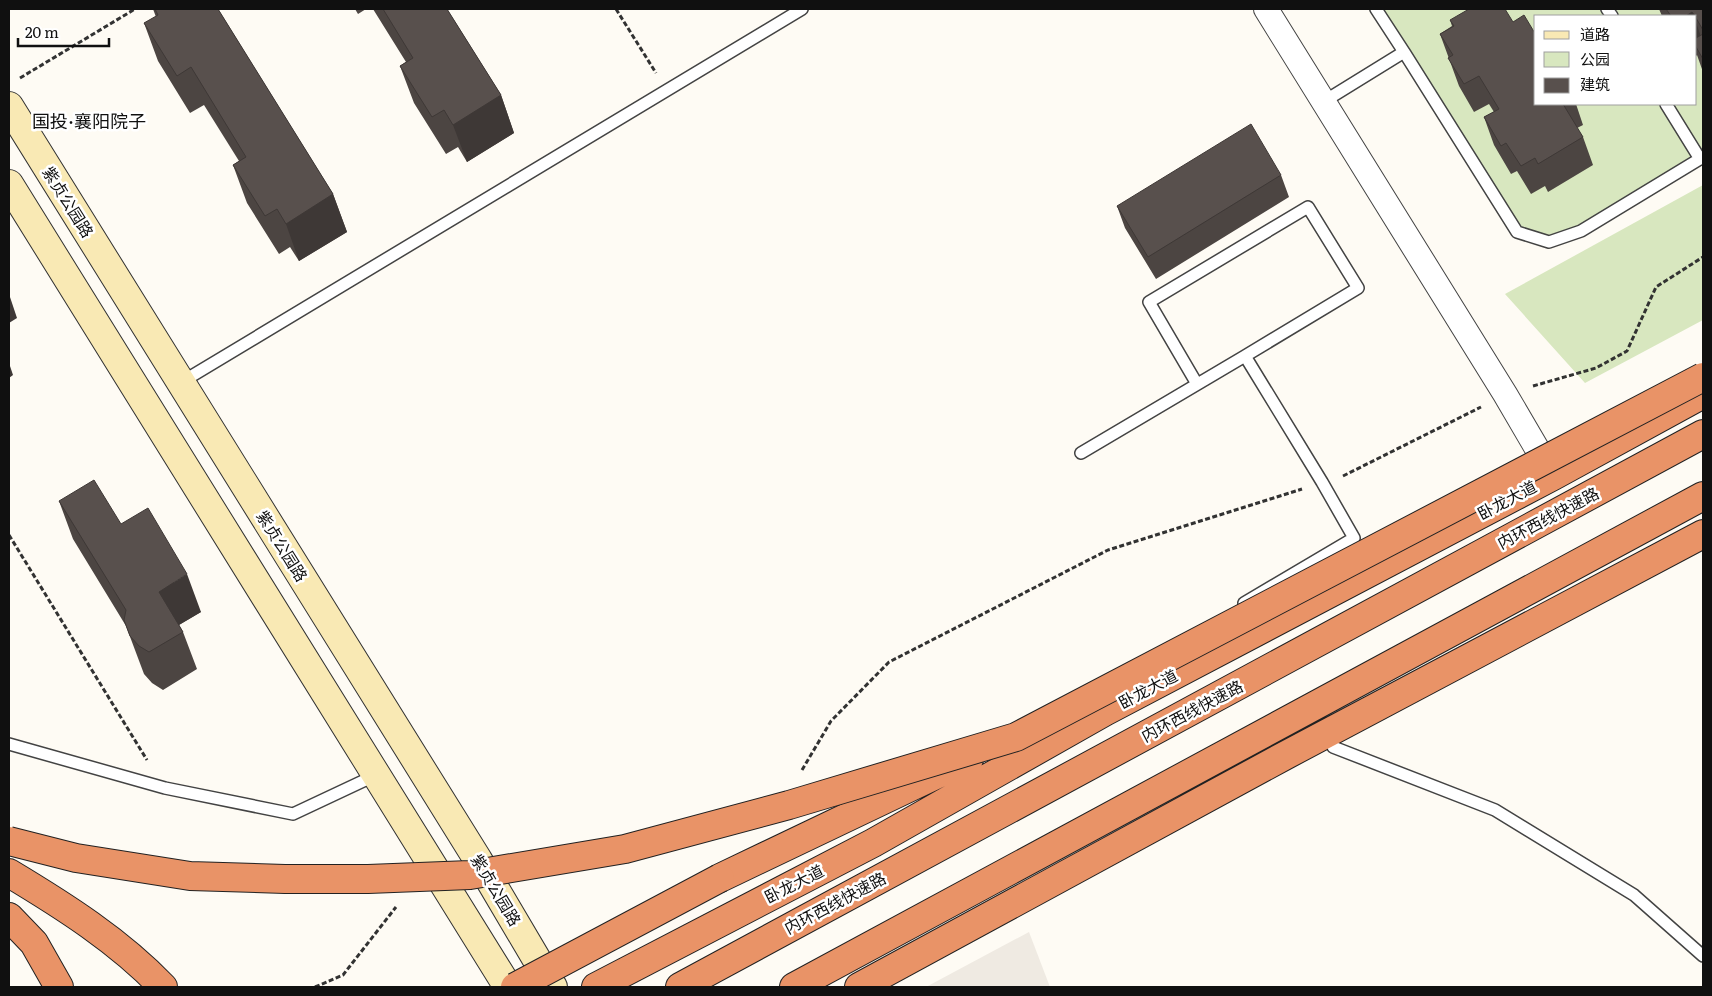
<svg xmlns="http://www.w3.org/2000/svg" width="1712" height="996" font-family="Literata,'Noto Sans SC',serif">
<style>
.green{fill:#d8e7bf;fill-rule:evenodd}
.plaza{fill:#efeae2}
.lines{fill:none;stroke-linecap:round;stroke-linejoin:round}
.lane-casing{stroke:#434343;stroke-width:14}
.street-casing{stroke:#434343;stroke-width:26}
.secondary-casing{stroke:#323232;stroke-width:30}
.highway-casing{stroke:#212121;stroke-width:30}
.path{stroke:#323232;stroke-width:3;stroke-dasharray:5 2.5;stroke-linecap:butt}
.lane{stroke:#fff;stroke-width:11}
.street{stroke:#fff;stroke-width:24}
.secondary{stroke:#f9e9b4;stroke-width:28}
.highway{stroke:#e99367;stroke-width:28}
.highway-bridge-casing{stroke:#212121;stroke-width:30;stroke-linecap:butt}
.highway-bridge{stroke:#e99367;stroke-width:28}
.wall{fill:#4c4542}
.shaded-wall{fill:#3e3836}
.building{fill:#58504d;stroke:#3e3836}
.labels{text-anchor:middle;stroke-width:5;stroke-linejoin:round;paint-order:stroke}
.street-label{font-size:16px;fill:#101010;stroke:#fff}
.neighbourhood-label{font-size:18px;fill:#101010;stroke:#fff}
</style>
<rect width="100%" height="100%" fill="#fefbf4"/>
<path class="green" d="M1376,9H1703V157L1549,242L1517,232ZM1536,16H1696V104H1536Z
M1703,185V320L1585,383L1505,294Z"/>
<path class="plaza" d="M1029,932L1050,987H926Z"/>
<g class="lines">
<defs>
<path id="lane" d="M1607,9L1612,16
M1404,52L1517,232L1549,242L1581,231L1703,157
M1323,102L1404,52L1376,9
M1666,104L1700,159
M180,383L802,9
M1197,384L1149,302L1308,207L1358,288L1245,356
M1081,453L1245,356L1322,482L1354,538L1244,603
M9,744L165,788L293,814L376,775
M1333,747L1495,810L1634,895L1703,956"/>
<path id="street" d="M1266,9L1505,394L1553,476"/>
<path id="secondary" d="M9,106L478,860L553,987
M9,184L508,987"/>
<path id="highway" d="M9,873C64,906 119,941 163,987
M720,878L969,759
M9,917L34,943L59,987
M596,987L873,843L1106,711L1553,476L1703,394
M680,987L1703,434
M794,987L1703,496
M859,987L1288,754L1703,534"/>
</defs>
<use href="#lane" class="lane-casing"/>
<use href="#street" class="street-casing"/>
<use href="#secondary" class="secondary-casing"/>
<use href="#highway" class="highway-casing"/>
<path class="path" d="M616,9L656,73
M20,78L135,9
M1533,386L1596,368L1627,351L1656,287L1703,257
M1343,476L1481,407
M9,535L147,760
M802,770L831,721L889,662L1108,550L1302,489
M315,987L343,975L396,907"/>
<use href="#lane" class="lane"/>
<use href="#street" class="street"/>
<use href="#secondary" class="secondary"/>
<use href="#highway" class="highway"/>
<defs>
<path id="highway-bridge" d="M9,841L76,858L190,876L285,879H368L470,875L625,849L789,805L1016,737L1703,377
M515,987L720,878"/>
</defs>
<use href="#highway-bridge" class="highway-bridge-casing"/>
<use href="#highway-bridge" class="highway-bridge"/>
</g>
<path class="wall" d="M153,9H218L333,194L347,232L299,261L290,247L279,254L247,203L233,165L239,161L204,105L190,113L158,61L144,23L156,17Z
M355,9H366L358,14Z
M373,9H447L501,95L514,133L467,162L458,147L446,154L414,103L400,66L406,62Z
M1659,9H1703V72L1697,55L1696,56V16H1662Z
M1450,20L1536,104H1576L1583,125L1577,128L1583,137L1593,165L1548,192L1545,186L1531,194L1517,171L1511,174L1494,145L1484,117L1494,112L1489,104L1474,112L1459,86L1440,34L1452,26Z
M1281,175L1289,197L1156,279L1125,228L1117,206Z
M59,501L121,524L201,612L179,625L183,632L197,669L163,690L152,683L144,674L126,626L73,539Z"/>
<path class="shaded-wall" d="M1692,12L1694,16H1686Z
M1696,22L1703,43L1696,47Z
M501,95L514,133L467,162L453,125Z
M333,194L347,232L299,261L286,224Z
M9,294L17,318L9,323Z
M9,363L13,375L9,378Z
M187,574L201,612L172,629L159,592Z"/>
<path class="building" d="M155,9H218L333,194L286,224L277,209L265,216L233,165L246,157L191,67L177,76L144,23L158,15Z
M383,9H447L501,95L453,125L444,110L432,117L400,66L413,58Z
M1469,9H1505L1513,22L1524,15L1536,35V104H1563L1583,137L1538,164L1535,158L1521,166L1506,143L1501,146L1484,117L1499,109L1479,76L1464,84L1448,58L1453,55L1440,34L1454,26L1450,20Z
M1666,9H1703V30L1696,18V16H1695L1692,12L1686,16H1671Z
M1703,34V59L1696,47V38Z
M1251,124L1281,175L1148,257L1117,206Z
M94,480L121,524L148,508L187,574L159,592L183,632L149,652L139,646L130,636L124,620L126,610L59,501Z"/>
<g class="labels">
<g class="street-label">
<text transform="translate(68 202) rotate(58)" y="6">紫贞公园路</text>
<text transform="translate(1507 500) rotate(-28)" y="6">卧龙大道</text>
<text transform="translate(1548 518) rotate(-28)" y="6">内环西线快速路</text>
<text transform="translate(282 546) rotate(58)" y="6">紫贞公园路</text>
<text transform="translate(1148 689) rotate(-28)" y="6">卧龙大道</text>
<text transform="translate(1192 711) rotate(-28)" y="6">内环西线快速路</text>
<text transform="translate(794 884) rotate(-27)" y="6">卧龙大道</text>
<text transform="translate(496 890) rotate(59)" y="6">紫贞公园路</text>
<text transform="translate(835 903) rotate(-28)" y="6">内环西线快速路</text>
</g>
<g class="neighbourhood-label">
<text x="89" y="128">国投·襄阳院子</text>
</g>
</g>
<rect width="1712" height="996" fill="none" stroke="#101010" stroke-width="20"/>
<rect x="1534" y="15" width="162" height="90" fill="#ffffff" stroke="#9f9f9f"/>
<rect x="1544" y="31" width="25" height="8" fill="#f9e9b4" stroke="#9f9f9f"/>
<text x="1580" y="40" font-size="15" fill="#101010">道路</text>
<rect x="1544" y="52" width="25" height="15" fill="#d8e7bf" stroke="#9f9f9f"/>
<text x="1580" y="65" font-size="15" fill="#101010">公园</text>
<rect x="1544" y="78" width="25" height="15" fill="#58504d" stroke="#9f9f9f"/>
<text x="1580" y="90" font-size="15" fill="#101010">建筑</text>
<path d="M18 38v8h91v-8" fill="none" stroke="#101010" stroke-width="2.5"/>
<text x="25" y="38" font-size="15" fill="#101010" stroke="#ffffff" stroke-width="4" paint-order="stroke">20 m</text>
</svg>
